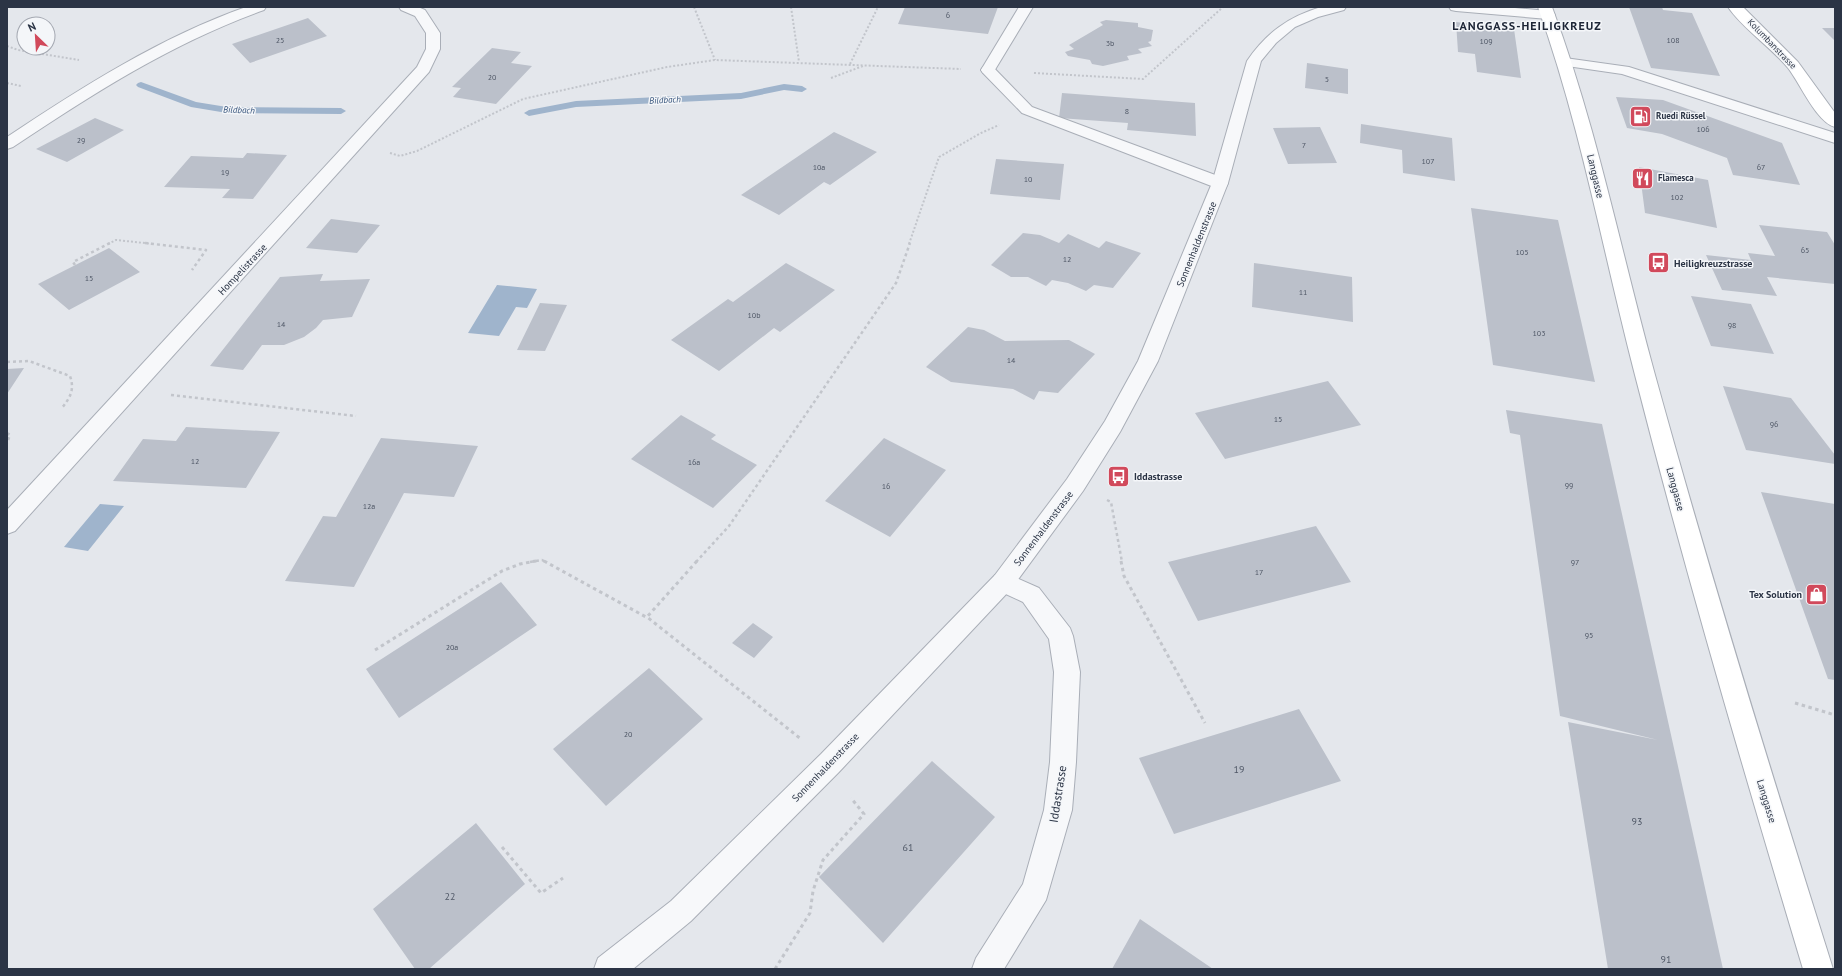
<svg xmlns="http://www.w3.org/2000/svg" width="1842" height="976" font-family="'PT Sans',sans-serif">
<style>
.water{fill:#9fb4cc}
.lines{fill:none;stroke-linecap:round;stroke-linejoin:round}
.stream{fill:#9fb4cc;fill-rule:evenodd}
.building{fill:#bbc0ca}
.service-casing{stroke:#a9aeb7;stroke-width:2}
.minor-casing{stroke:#a9aeb7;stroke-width:2}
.tertiary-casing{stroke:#a9aeb7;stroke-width:2}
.secondary-casing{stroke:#a9aeb7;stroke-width:2}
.path-far2{stroke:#c2c5cb;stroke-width:2;stroke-dasharray:2 2;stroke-linecap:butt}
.path-far1{stroke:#c2c5cb;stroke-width:2.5;stroke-dasharray:3 3;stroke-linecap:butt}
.path{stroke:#c2c5cb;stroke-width:3;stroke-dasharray:3.5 3.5;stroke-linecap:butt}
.service{fill:#f7f8fa;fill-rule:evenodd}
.minor{fill:#f7f8fa;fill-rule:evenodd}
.tertiary{fill:#f7f8fa;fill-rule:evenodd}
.secondary{fill:#fff;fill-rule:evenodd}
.labels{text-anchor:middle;stroke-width:3;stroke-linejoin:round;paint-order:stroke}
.number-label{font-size:8px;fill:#4f5766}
.far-street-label{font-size:9px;fill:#2b3445;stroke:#f4f6f9}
.far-water-label{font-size:9px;font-style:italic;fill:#34527a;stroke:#f4f6f9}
.far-poi-label{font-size:9px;font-weight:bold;fill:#2b3445;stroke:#f4f6f9;text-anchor:start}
.street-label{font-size:10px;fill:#2b3445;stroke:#f4f6f9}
.poi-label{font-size:10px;font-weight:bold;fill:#2b3445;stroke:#f4f6f9;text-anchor:start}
.near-number-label{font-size:10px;fill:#4f5766}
.far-district-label{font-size:12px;font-weight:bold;letter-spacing:1px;fill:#1d2536;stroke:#f4f6f9}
.near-street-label{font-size:12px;fill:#2b3445;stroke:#f4f6f9}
</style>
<rect width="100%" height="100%" fill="#e4e7ec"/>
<path class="water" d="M497,285L537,289L527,308L516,307L499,336L468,333Z
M100,504L124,506L88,551L64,547Z"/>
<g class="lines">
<path class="stream" d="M141,82L196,102L227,107L341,108L346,111L341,114L227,113L191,107L138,87L136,85L138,83Z
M784,84L802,86L807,89L802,92L784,90L741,99L576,107L529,116L524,113L529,110L576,101L741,93Z"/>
</g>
<path class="building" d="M905,7H998L988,34L898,24Z
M1629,7H1662L1663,10L1692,13L1720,76L1651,68Z
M308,18L327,36L250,63L232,44Z
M1106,20L1138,23V27L1153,30L1151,41L1148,42L1152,46L1138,49L1142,53L1127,56L1129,60L1103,66L1092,64L1090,60L1068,56L1065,52L1074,49L1069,45L1103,25L1100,22Z
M1456,22L1514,29L1521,78L1477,72L1475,54L1458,52Z
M1822,28H1835V41Z
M492,48L521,52L511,63L532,66L496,104L453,97L461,88L452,87Z
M1307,63L1348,69V94L1305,88Z
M1062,93L1195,103L1196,136L1127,130L1128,123L1059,118Z
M1616,97L1663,100L1782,143L1800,185L1733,175L1727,158L1662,134L1627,128Z
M95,118L124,130L67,162L36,149Z
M1361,124L1452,138L1455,181L1403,173L1402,150L1360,143Z
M1320,127L1337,163L1288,164L1273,128Z
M834,132L877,152L830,185L824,182L779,215L741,195Z
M247,153L287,155L253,199L222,198L230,189L164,187L191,156L243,158Z
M996,159L1064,164L1060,200L990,194Z
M1639,167L1708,180L1717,228L1645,213Z
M1471,208L1558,220L1595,382L1493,365Z
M331,219L380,225L357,253L306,248Z
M1759,225L1827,232L1835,245V284L1767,277L1777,296L1722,290L1706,255L1751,260L1748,253L1775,256Z
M1023,233L1040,235L1059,243L1068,234L1099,248L1106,241L1141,253L1113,288L1094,285L1086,291L1068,283L1052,280L1046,286L1028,277H1011L991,265Z
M109,248L140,272L69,310L38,284Z
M786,263L835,290L780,332L774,328L719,371L671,340L728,299L733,302Z
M1254,263L1352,277L1353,322L1252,307Z
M323,274L320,281L370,279L352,317L323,320L316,328L304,337L284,345H262L243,370L210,366L280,277Z
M1691,296L1751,304L1774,354L1711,346Z
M540,303L567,305L545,351L517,350Z
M968,327L984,330L1005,341L1069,340L1095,354L1058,393L1039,391L1034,400L1013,389L951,382L926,367Z
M24,368L7,394V369Z
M1328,381L1361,425L1225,459L1195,413Z
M1723,386L1791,398L1835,455V464L1746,450Z
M1506,410L1602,424L1723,969H1608L1568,722L1658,740L1560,716L1520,435L1510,433Z
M681,415L716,435L711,439L757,465L713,508L631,459Z
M186,427L280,432L246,488L113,481L143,439L176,441Z
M381,438L478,446L454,497L404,493L354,587L285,581L323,516L336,517Z
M884,438L946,470L890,537L825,501Z
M1761,492L1835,504V680L1828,679Z
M1316,526L1351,582L1198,621L1168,562Z
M501,582L537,625L399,718L366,669Z
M753,623L773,637L754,658L732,643Z
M649,668L703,719L606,806L553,749Z
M1299,709L1341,781L1174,834L1139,758Z
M932,761L995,817L883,943L819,877Z
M476,823L525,884L429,969H415L373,909Z
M1140,919L1213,969H1112Z"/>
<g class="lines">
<defs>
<path id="service" d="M1565,58L1629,67L1835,133V143L1622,74L1560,65L1558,62L1560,59Z
M988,66L993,67L1032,107L1226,179L1228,183L1226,187L1220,188L1214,187L1022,113L983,73L981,70L983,67Z"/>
<path id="minor" d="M246,7H266L264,10C174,42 92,94 13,147L7,149V137C82,87 161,37 246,7Z
M399,7H418L425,10L440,33V49L429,72L15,531L7,534V510L417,67L426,49V33L415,16L401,10Z
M1019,7H1033L993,73H983L981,70Z
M1003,572L1039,588L1070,628L1073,636L1080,672L1076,762L1072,810L1046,900L1004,969H972L976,958L1023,884L1044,810L1050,762L1054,672L1049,639L1023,602L995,589L991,582L995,575Z"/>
<path id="tertiary" d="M1321,7H1346L1344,10L1318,17L1295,27L1276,43L1261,61L1228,183L1158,361L1120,432L1083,491L1011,589L839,772L691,921L633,969H594L598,958L671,901L821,754L995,575L1067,479L1105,421L1138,361L1212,183L1247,61C1266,33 1288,17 1321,7Z
M1449,7H1504L1548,11L1553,12L1555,15L1553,18L1548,19L1456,11L1451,10Z"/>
<path id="secondary" d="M1538,7H1552C1597,127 1621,252 1655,375C1710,575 1771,772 1833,969H1803C1744,772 1686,575 1635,375C1603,252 1581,127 1538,7Z
M1728,7H1743L1798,62L1835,113V127C1816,122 1800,83 1788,68C1770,46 1744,30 1728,7Z"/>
</defs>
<use href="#service" class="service-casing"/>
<use href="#minor" class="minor-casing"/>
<use href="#tertiary" class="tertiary-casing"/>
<use href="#secondary" class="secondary-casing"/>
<path class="path-far2" d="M694,7L715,60
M791,7L799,62
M7,46L18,50L79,60
M850,64L878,7
M1034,73L1143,79L1223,7
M831,78L863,66
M7,83L21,86
M390,153L400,156L417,151L523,99L667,67L715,60L961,69
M108,244L116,240L154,244
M909,244L939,157L981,133L999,125"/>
<path class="path-far1" d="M145,243L206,250L192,270
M75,265L73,262L110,243
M7,362L29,361L70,376C75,390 70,398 61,409
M171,395L356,416
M7,433L10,435L7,443
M1107,500L1111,502L1122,562
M530,562L542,560L546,562
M696,562L729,526L896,283L910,243"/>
<path class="path" d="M544,561L646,617
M697,561L647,617L801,739
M1121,561L1124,576L1205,723
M375,650L502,571L520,564L536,561
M1795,703L1835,715
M502,847L541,893L563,878
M775,969L810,913L813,891L823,860L864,814L851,798"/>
<use href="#service" class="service"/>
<use href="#minor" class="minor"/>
<use href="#tertiary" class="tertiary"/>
<use href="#secondary" class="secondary"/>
</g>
<defs>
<symbol id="fuel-square" viewBox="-11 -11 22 22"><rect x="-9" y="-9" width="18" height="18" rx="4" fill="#d1495b" stroke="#f4f6f9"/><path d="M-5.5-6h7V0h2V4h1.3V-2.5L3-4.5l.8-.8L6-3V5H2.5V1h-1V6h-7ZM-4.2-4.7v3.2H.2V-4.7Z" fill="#fff"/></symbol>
<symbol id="restaurant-square" viewBox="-11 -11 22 22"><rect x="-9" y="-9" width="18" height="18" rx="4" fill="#d1495b" stroke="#f4f6f9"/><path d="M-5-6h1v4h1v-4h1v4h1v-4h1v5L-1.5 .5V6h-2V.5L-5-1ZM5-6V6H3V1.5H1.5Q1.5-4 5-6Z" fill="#fff"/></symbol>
<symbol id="bus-square" viewBox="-11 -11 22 22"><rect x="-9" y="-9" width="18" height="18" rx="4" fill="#d1495b" stroke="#f4f6f9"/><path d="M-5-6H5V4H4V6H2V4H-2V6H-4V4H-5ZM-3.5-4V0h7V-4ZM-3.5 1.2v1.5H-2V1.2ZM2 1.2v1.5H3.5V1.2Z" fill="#fff"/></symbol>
<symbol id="shop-square" viewBox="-11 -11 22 22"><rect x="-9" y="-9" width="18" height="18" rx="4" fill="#d1495b" stroke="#f4f6f9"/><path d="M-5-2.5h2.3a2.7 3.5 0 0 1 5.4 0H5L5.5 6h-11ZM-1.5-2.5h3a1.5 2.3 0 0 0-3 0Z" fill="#fff"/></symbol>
</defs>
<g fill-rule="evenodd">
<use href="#fuel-square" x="1628" y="104" width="25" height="25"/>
<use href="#restaurant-square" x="1630" y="166" width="25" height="25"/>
<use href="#bus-square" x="1646" y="250" width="25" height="25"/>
<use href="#bus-square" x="1106" y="464" width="25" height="25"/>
<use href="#shop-square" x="1804" y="582" width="25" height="25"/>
</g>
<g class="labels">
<g class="number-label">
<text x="948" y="18">6</text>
<text x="280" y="43">25</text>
<text x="1673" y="43">108</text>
<text x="1486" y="44">109</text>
<text x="1110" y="46">3b</text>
<text x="492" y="80">20</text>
<text x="1327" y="82">5</text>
<text x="1127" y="114">8</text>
<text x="1703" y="132">106</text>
<text x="81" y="143">29</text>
<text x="1304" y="148">7</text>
<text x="1428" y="164">107</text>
<text x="819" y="170">10a</text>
<text x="1761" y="170">67</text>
<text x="225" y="175">19</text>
<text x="1028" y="182">10</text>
<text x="1677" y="200">102</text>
<text x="1805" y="253">65</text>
<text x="1522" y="255">105</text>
<text x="1067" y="262">12</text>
<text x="89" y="281">15</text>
<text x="1303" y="295">11</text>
<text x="754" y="318">10b</text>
<text x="281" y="327">14</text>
<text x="1732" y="328">98</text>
<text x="1539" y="336">103</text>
<text x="1011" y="363">14</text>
<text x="1278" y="422">15</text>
<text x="1774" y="427">96</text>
<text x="195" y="464">12</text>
<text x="694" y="465">16a</text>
<text x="1569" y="488">99</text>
<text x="886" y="489">16</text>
<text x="369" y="509">12a</text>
<text x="1575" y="565">97</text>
<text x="1259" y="575">17</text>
<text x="1589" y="638">95</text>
<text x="452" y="650">20a</text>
<text x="628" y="737">20</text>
</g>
<g class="far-street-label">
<text transform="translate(1772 44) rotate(46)" y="3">Kolumbanstrasse</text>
</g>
<g class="far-water-label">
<text transform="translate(665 100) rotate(-3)" y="3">Bildbach</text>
<text transform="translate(239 110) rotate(2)" y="3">Bildbach</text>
</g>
<g class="far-poi-label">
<text x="1656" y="119">Ruedi Rüssel</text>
<text x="1658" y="181">Flamesca</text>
</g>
<g class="street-label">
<text transform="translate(1596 176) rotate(77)" y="4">Langgasse</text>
<text transform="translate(1196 244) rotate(-68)" y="4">Sonnenhaldenstrasse</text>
<text transform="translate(242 269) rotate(-47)" y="4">Hompelistrasse</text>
<text transform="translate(1676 489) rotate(75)" y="4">Langgasse</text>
<text transform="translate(1043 528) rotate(-53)" y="4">Sonnenhaldenstrasse</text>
<text transform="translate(825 767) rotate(-46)" y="4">Sonnenhaldenstrasse</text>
<text transform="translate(1767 801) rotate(73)" y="4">Langgasse</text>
</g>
<g class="poi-label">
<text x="1674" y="267">Heiligkreuzstrasse</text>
<text x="1134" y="480">Iddastrasse</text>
<text x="1802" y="598" text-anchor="end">Tex Solution</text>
</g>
<g class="near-number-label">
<text x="1239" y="773">19</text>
<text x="1637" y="825">93</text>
<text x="908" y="851">61</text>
<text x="450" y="900">22</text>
<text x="1666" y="963">91</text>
</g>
<g class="far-district-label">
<text x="1527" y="30">LANGGASS-HEILIGKREUZ</text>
</g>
<g class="near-street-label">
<text transform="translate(1058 794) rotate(-81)" y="4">Iddastrasse</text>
</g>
</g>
<rect width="1842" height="976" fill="none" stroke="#2b3445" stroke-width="16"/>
<g transform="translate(36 36) rotate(335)"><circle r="19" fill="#f4f6f9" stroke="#a4a8b1"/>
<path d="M0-3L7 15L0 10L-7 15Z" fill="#d1495b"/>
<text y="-6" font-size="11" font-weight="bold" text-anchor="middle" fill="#2b3445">N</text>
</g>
</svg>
